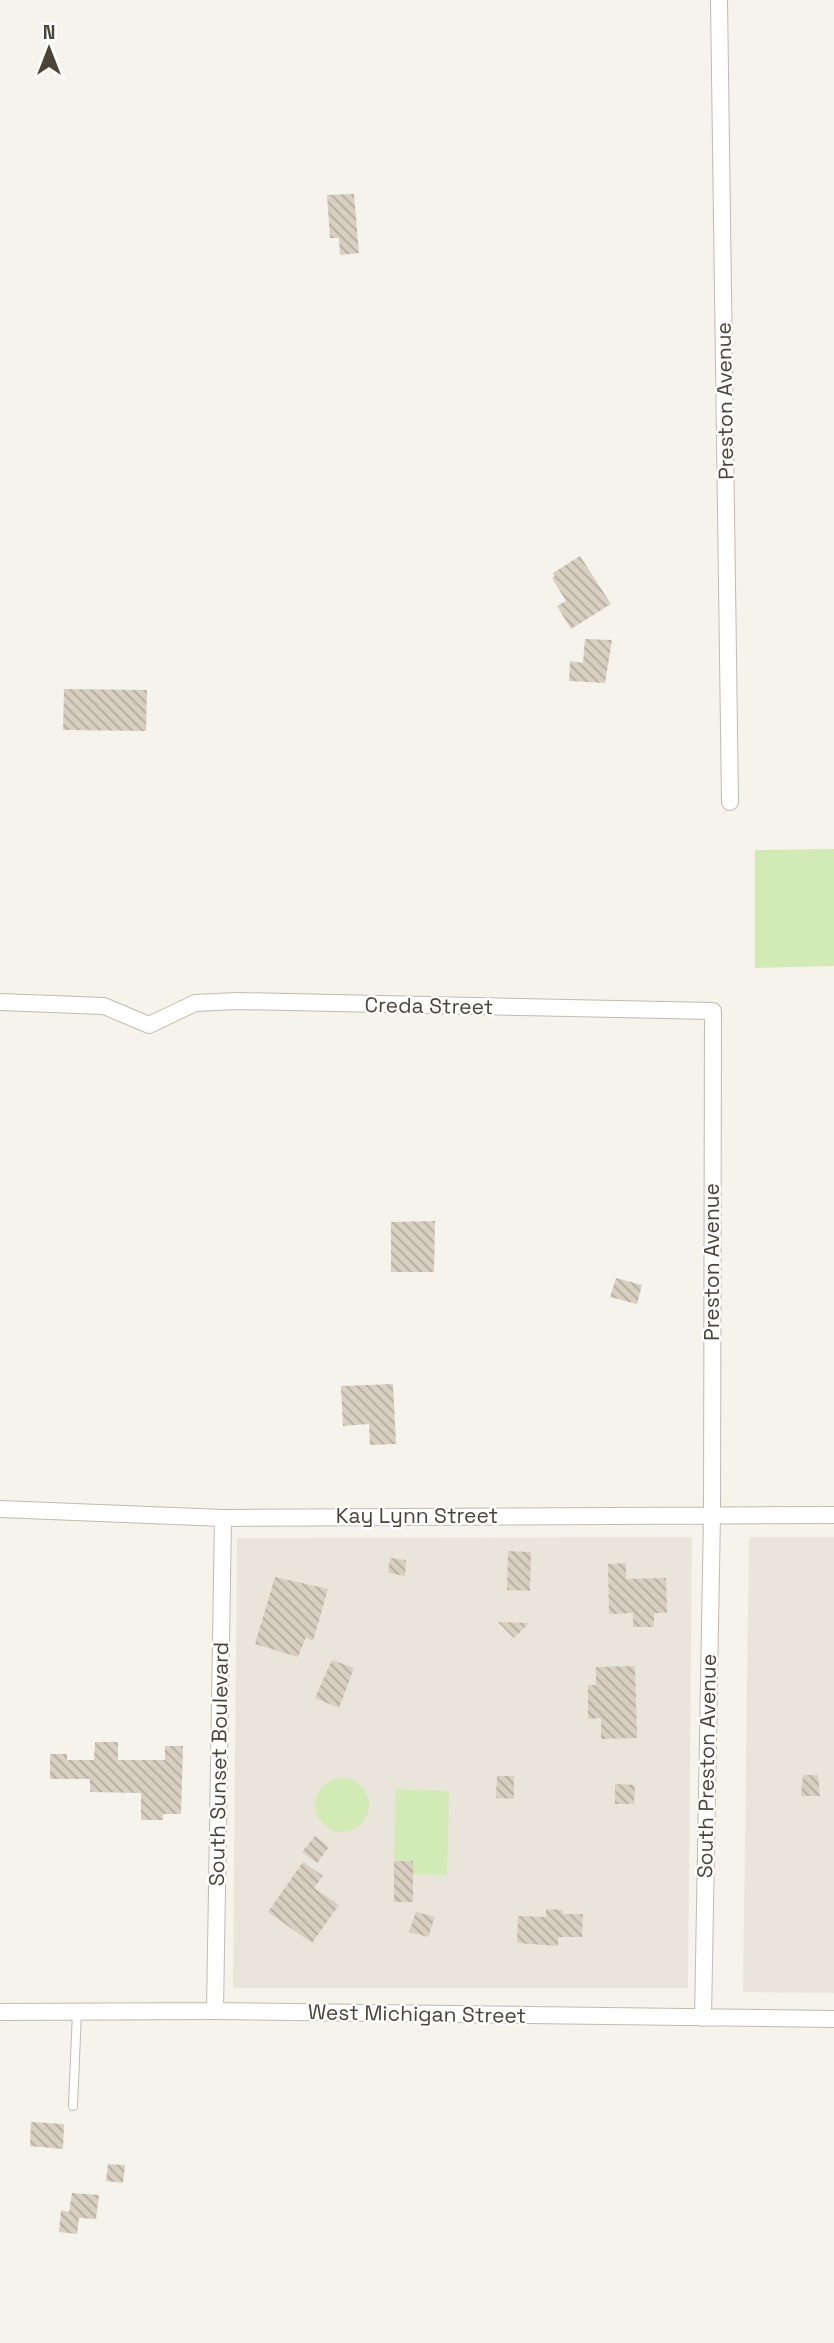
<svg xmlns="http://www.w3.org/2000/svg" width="834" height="2343" font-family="'Space Grotesk',sans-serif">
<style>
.residential{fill:#eae5da}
.garden{fill:#d2eab5}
.building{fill:url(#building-back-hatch)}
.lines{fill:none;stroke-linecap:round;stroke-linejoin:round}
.service-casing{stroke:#c2bbae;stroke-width:10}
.minor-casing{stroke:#c2bbae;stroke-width:18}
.service{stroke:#fff;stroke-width:8}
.minor{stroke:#fff;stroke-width:16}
.labels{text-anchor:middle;stroke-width:5;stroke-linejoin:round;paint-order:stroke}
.street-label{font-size:21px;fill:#4b4439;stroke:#fff}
</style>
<defs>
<pattern id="building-back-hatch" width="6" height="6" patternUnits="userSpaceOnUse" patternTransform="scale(1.75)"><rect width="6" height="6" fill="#d8cfc1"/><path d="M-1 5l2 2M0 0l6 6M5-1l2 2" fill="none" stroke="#b1aa9e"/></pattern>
</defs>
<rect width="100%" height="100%" fill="#f6f3ec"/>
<path class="residential" d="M692,1537L688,1988H233L237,1538Z
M749,1537H834V1993L743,1992Z"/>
<path class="garden" d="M834,849V966L755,968V850Z
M315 1805a27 27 0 1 1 54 0a27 27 0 1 1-54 0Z
M396,1789L449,1791L447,1875L413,1874V1861L394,1860Z"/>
<path class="building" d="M354,194L359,253L340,255L339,238H330L327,195Z
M580,556L611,604L571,629L557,606L566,601L552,578L555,576L553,573Z
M585,639L612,640L605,683L569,681L570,661L583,663Z
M64,689L147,690L146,731L63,730Z
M435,1221L434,1272H391V1222Z
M616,1278L642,1285L637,1304L610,1297Z
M393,1384L396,1444L370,1445L369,1424L343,1426L341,1386Z
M508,1551L531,1552L530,1591L507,1590Z
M390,1558L406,1560L405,1576L388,1573Z
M626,1563V1579L666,1578L667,1613H654V1627H633V1613L609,1614L608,1564Z
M275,1577L328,1589L313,1641L306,1637L298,1657L255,1644Z
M498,1622L529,1623L514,1638Z
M332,1660L354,1668L339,1708L315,1698Z
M635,1666L637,1738L601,1739V1718L588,1719V1685H596V1667Z
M95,1742H118V1760H165V1746H183L181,1814H163V1820H141V1793L90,1792V1779H50V1754H67V1760H94Z
M803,1775H818L820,1796H801Z
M497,1776H514V1799L496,1798Z
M615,1784L635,1785L634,1804H615Z
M315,1836L329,1847L317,1863L302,1852Z
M394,1861H413V1902H394Z
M303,1862L323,1876L314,1888L339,1905L312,1943L268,1912Z
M546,1909L563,1910V1914H583L582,1937H558V1946L517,1943L518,1916L546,1917Z
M416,1912L435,1917L428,1937L409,1932Z
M31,2122L64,2124L63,2149L30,2146Z
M108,2164L125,2165L123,2183L106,2181Z
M72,2193L99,2195L96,2219L79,2218L77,2234L59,2232L61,2210L69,2212Z"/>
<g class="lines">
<defs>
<path id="service" d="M73,2106L77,2011"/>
<path id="minor" d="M719,0L730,802
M0,1002L104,1006L149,1025L195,1003L237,1001L713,1011L712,1514L703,2018
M0,1509L223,1518L834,1515
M215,2011L223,1518
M0,2012L215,2011L834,2019"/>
</defs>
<use href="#service" class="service-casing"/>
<use href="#minor" class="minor-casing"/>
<use href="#service" class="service"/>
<use href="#minor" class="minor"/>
</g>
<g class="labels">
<g class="street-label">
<text transform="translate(725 401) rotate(-91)" y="7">Preston Avenue</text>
<text transform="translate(429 1006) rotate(1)" y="7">Creda Street</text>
<text transform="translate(712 1262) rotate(-90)" y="7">Preston Avenue</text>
<text x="417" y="1523">Kay Lynn Street</text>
<text transform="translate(219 1764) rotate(-89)" y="7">South Sunset Boulevard</text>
<text transform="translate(707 1766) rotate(-89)" y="7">South Preston Avenue</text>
<text transform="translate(417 2014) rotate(1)" y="7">West Michigan Street</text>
</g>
</g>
<g transform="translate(49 49)" stroke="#ffffff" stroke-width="5" paint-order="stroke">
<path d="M0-5L12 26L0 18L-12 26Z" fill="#4b4439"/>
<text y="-10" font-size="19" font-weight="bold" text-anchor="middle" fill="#4b4439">N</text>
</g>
</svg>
